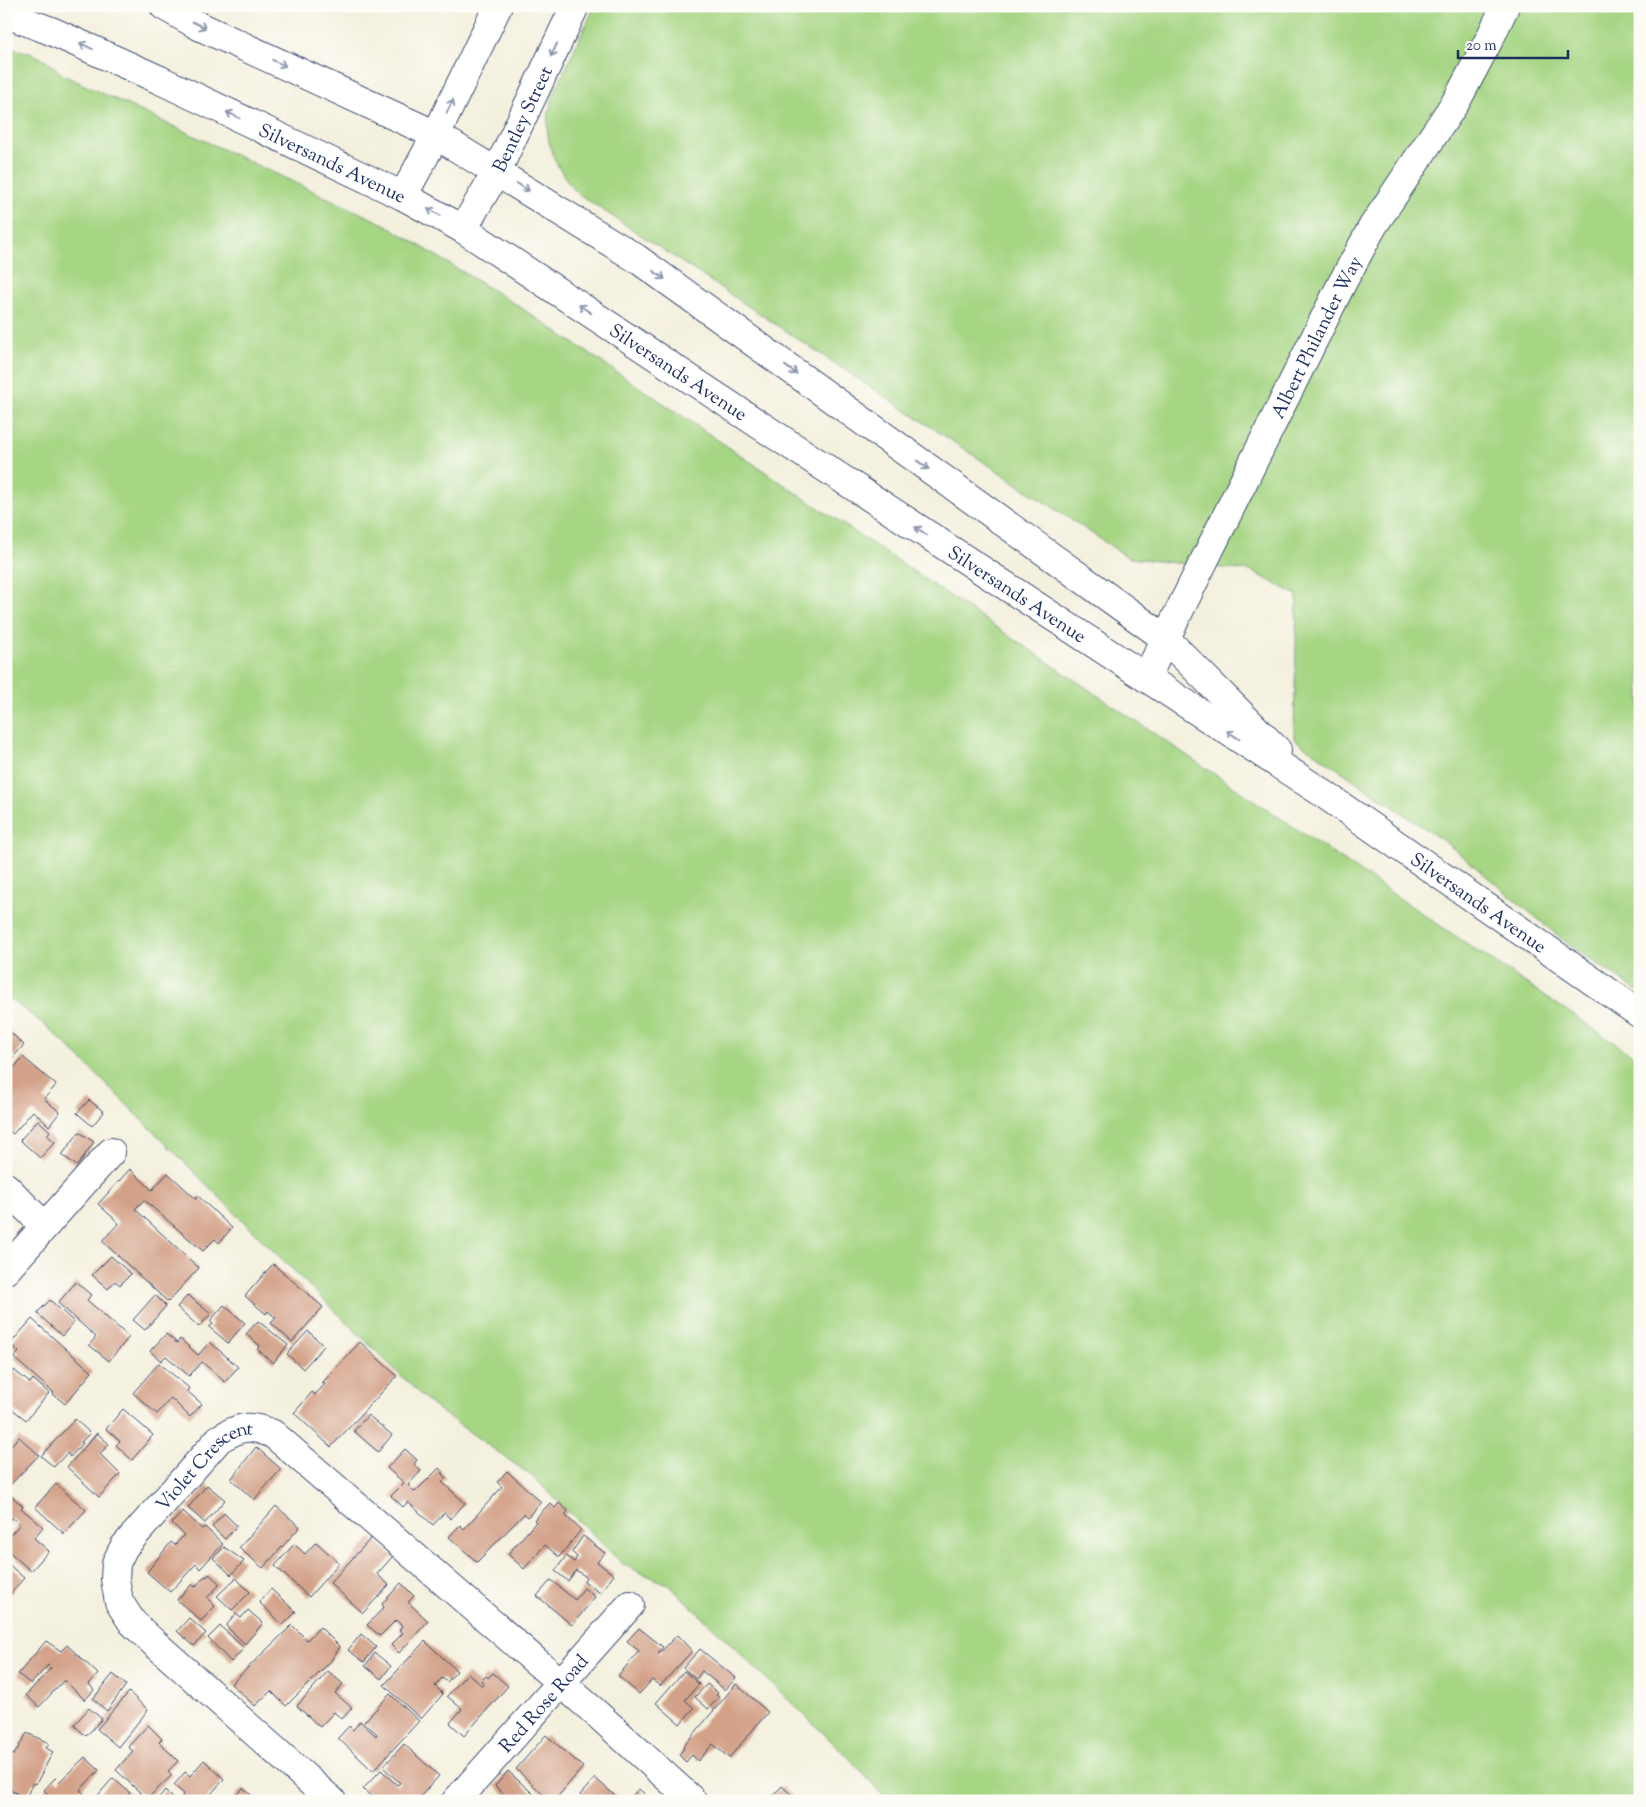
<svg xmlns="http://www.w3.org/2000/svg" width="1646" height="1807" font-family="'Sorts Mill Goudy',serif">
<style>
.green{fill:#a6d583;stroke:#608270}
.building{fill:#d3a188}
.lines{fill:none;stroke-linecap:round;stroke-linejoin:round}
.minor-casing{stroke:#3c4c71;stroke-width:30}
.minor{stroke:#fff;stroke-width:28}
.oneway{stroke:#8d97ae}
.labels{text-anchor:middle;stroke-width:4.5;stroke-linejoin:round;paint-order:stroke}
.street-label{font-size:19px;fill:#1b2f5e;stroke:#fdfcf7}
</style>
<rect width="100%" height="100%" fill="#fdfcf7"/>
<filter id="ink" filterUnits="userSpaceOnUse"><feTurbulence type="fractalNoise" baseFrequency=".02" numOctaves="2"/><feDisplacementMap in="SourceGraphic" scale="10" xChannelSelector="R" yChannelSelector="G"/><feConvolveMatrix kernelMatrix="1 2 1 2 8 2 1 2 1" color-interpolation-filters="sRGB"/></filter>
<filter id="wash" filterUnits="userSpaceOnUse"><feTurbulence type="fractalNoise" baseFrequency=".0096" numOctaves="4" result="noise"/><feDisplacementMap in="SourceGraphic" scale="20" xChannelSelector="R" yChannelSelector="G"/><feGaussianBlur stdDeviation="1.12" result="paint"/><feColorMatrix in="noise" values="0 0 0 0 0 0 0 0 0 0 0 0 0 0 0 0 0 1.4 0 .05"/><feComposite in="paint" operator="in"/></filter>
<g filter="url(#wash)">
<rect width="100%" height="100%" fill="#f4f0de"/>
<path class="green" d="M595,6H1640V993L1568,944L1449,845L1294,739L1297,595L1251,571L1129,558L577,193C553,165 539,134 553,97C556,87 562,76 567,66C576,46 585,26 595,6Z
M6,49C29,49 47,59 63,75L386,225L520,307L1640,1060V1801H888L851,1760L669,1585L624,1565L533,1477L430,1404L243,1221L80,1058L45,1025L6,996Z"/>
<g id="blocks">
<path class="building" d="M10,1032L24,1045L6,1065V1037Z
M23,1057L56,1085L44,1099L60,1112L49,1126L33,1111L13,1134L6,1128V1077Z
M89,1100L104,1112L92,1126L77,1113Z
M38,1120L50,1131L47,1135L55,1142L40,1158L20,1140Z
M79,1132L94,1142L77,1166L62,1155Z
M130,1169L152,1190L168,1173L196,1199L198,1196L232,1228L219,1243L215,1239L203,1251L144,1200L135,1209L199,1268L168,1302L102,1241L119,1223L98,1204Z
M111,1256L131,1274L120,1285L115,1281L108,1289L92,1275Z
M273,1264L323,1307L292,1342L271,1323L276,1318L268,1311L266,1314L245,1296Z
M76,1282L91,1295L87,1300L129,1337L109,1361L89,1345L96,1337L58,1303Z
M155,1295L166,1306L145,1330L133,1320Z
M188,1295L211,1314L199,1327L177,1307Z
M50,1300L74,1322L62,1336L37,1313Z
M224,1305L245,1323L228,1343L209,1327L213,1324L210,1321Z
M32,1319L92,1372L65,1404L53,1394L54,1393L14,1358L19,1352L10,1344Z
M258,1321L288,1345L273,1363L257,1349L260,1346L246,1334Z
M308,1331L324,1346L303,1369L287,1354Z
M166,1334L177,1343L180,1339L198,1355L210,1342L238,1367L225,1382L202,1362L189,1376L166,1356L161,1361L150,1351Z
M360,1342L397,1376L331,1447L294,1413L312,1392L315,1395L325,1384L322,1383Z
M159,1363L189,1388L187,1391L202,1404L190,1417L171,1398L157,1414L133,1393Z
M14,1370L30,1383L33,1379L49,1393L26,1420L6,1404V1380Z
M123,1409L153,1435L132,1460L116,1445L120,1441L106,1429Z
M368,1415L392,1435L378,1452L354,1431Z
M75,1419L90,1433L81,1442L83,1443L70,1457L67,1453L54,1467L41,1456Z
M6,1431L12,1437L6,1443Z
M97,1433L109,1444L100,1454L120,1474L99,1497L67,1467Z
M19,1437L39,1455L8,1487L6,1485V1451Z
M256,1447L281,1469L254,1500L231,1479Z
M405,1449L417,1460L414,1464L421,1471L408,1485L415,1492L439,1468L446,1478L442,1482L465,1503L451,1519L444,1513L433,1525L408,1502L403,1507L391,1496L404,1483L387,1468Z
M507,1471L541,1502L528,1517L524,1514L477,1562L449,1537L460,1525L464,1529L502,1487L497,1482Z
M56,1484L86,1510L64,1534L35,1507Z
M207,1485L225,1500L205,1523L188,1508Z
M8,1493L23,1506L21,1508L43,1527L34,1538L49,1551L31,1571L6,1549V1540L20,1524L12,1518L6,1525V1495Z
M550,1503L555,1508L559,1503L568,1511L565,1515L581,1530L559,1557L545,1545L524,1569L508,1554L536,1522L534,1520Z
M276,1506L300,1527L263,1568L239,1548Z
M183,1511L202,1529L205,1527L223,1544L200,1569L196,1564L170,1592L147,1572L171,1542L175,1545L184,1535L172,1523Z
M224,1513L237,1526L225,1539L212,1527Z
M583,1536L605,1553L597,1562L614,1575L600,1593L584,1581L586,1577L576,1570L568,1581L555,1571L566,1556L574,1562L577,1557L572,1552Z
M372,1537L393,1556L377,1574L389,1585L363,1613L330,1583Z
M316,1542L339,1563L309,1597L275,1566L294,1544L305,1554Z
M224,1547L244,1561L231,1575L213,1558Z
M6,1562L24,1578L6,1599Z
M209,1574L220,1584L207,1598L215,1606L201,1621L177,1600L192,1584L195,1587L205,1576L207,1577Z
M236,1578L250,1592L232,1610L217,1596Z
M551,1580L575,1600L584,1588L595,1597L572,1625L537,1596Z
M401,1583L414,1596L408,1602L428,1621L399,1653L391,1645L403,1633L399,1630L402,1626L396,1620L380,1636L367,1625L384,1607L382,1604Z
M271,1589L296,1612L283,1625L259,1602Z
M248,1610L263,1623L245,1644L226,1626L236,1614L241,1618Z
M189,1618L206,1633L194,1646L177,1631Z
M292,1625L307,1640L320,1627L340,1647L330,1662L286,1706L271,1691L255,1706L231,1684Z
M220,1626L244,1648L231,1662L208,1638Z
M639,1628L663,1647L658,1653L659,1654L677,1635L692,1651L660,1686L652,1680L639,1694L618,1676L639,1651L627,1641Z
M361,1634L376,1647L364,1662L348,1650Z
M46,1641L61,1651L67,1645L98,1674L89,1684L94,1690L85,1700L64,1680L39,1707L26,1695L51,1668L48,1665L31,1684L18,1674Z
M425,1641L457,1671L447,1682L442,1678L435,1686L443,1694L421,1719L384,1685Z
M700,1649L736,1678L725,1690L702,1671L696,1679L683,1668Z
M375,1653L391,1666L381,1679L365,1666Z
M328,1671L343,1684L335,1693L352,1708L342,1719L334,1712L320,1727L297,1706Z
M684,1671L699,1684L685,1700L694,1708L680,1724L656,1703Z
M468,1673L482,1686L484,1683L481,1681L486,1676L488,1678L493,1673L508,1686L464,1736L450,1723L462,1709L447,1696Z
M6,1674H10L7,1696H6Z
M113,1674L126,1685L107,1711L93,1699Z
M707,1684L718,1693L716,1695L719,1697L708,1709L695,1697Z
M736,1684L768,1712L729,1758L713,1744L698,1761L692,1755L686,1762L679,1755L684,1748L683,1747Z
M129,1692L148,1710L118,1747L97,1729Z
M390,1694L419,1721L373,1771L338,1738L349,1726L353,1730L360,1721L376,1736L377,1734L364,1722Z
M89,1708L102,1719L86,1736L74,1725Z
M148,1725L162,1739L159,1742L178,1761L168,1771L172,1775L147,1799L116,1770L133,1751L128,1747Z
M27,1733L49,1743L46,1748L53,1752L36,1784L33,1783L26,1798L8,1789L6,1793V1758L9,1753L14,1755Z
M546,1735L583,1767L554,1801H550L516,1769Z
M404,1744L439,1776L416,1801H376L363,1789L381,1770L397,1785L400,1783L383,1767Z
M85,1757L99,1770L80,1790L91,1800L55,1801L44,1790L55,1778L59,1782Z
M204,1760L224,1779L205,1801H178L184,1794L174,1785L185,1772L190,1776Z
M508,1771L541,1801H511L495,1786Z
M113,1778L130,1793L122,1801H93Z
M595,1778L619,1799L618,1801H587L580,1795Z
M782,1786L794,1797L790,1801H768Z
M243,1788L258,1801H230Z
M639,1789L652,1801H627Z
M165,1790L176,1801H156Z"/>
</g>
</g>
<g filter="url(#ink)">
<use href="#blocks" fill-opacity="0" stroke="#3c4c71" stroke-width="1"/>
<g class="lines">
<defs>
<g id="minor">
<path d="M164,6L199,26L436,135L636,258L1166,639L1277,750"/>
<path id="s1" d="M6,14L51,31L160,80L403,196L463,229L772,433L1318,790L1640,1014"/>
<path d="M403,196L436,135L498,6"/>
<path id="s2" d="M463,229L497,171L575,6"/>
<path id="s3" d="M1146,678L1341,285L1373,226L1457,100L1491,36L1505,6"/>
<path d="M6,1187L44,1226"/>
<path d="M6,1270L111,1152"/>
<path id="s4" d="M332,1801L152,1641L132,1622L119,1602L115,1579L116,1563L124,1547L219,1439C242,1426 248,1424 273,1434L597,1714L693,1801"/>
<path id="s5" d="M456,1801L630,1605"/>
</g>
</defs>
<use href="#minor" class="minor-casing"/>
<use href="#minor" class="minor"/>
</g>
<defs><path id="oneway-shaft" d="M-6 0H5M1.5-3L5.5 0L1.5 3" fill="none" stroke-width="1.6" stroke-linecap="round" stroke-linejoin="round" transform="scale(1.25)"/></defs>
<g class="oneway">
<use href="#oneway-shaft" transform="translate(199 25) rotate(27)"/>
<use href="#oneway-shaft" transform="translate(86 46) rotate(-156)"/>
<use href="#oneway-shaft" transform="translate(554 50) rotate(116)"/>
<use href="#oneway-shaft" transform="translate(279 63) rotate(25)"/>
<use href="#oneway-shaft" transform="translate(450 106) rotate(-64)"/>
<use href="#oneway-shaft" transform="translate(233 115) rotate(-155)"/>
<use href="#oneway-shaft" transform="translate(523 187) rotate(32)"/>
<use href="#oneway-shaft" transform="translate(434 212) rotate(-151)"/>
<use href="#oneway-shaft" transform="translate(659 275) rotate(36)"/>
<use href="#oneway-shaft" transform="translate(585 309) rotate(-146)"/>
<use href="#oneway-shaft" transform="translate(791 370) rotate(36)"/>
<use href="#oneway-shaft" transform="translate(923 465) rotate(36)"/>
<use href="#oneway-shaft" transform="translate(921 531) rotate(-147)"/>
<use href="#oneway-shaft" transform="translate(1233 735) rotate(-147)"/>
</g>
</g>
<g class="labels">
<g class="street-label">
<text dy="7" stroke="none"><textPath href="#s2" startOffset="125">Bentley Street</textPath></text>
<text dy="7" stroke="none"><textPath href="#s1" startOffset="359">Silversands Avenue</textPath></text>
<text dy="7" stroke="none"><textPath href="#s3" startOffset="381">Albert Philander Way</textPath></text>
<text dy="7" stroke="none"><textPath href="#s1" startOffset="764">Silversands Avenue</textPath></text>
<text dy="7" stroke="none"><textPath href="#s1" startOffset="1169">Silversands Avenue</textPath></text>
<text dy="7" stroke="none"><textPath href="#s1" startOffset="1724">Silversands Avenue</textPath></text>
<text dy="7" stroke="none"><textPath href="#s4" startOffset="466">Violet Crescent</textPath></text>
<text dy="7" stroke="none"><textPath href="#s5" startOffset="131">Red Rose Road</textPath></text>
</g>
</g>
<rect width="1646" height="1807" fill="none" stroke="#fdfcf7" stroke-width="25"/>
<path d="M1458 50v8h110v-8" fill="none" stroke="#1b2f5e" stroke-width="2.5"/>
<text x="1466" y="50" font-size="15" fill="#1b2f5e" stroke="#fdfcf7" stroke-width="4" paint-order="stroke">20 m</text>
</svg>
